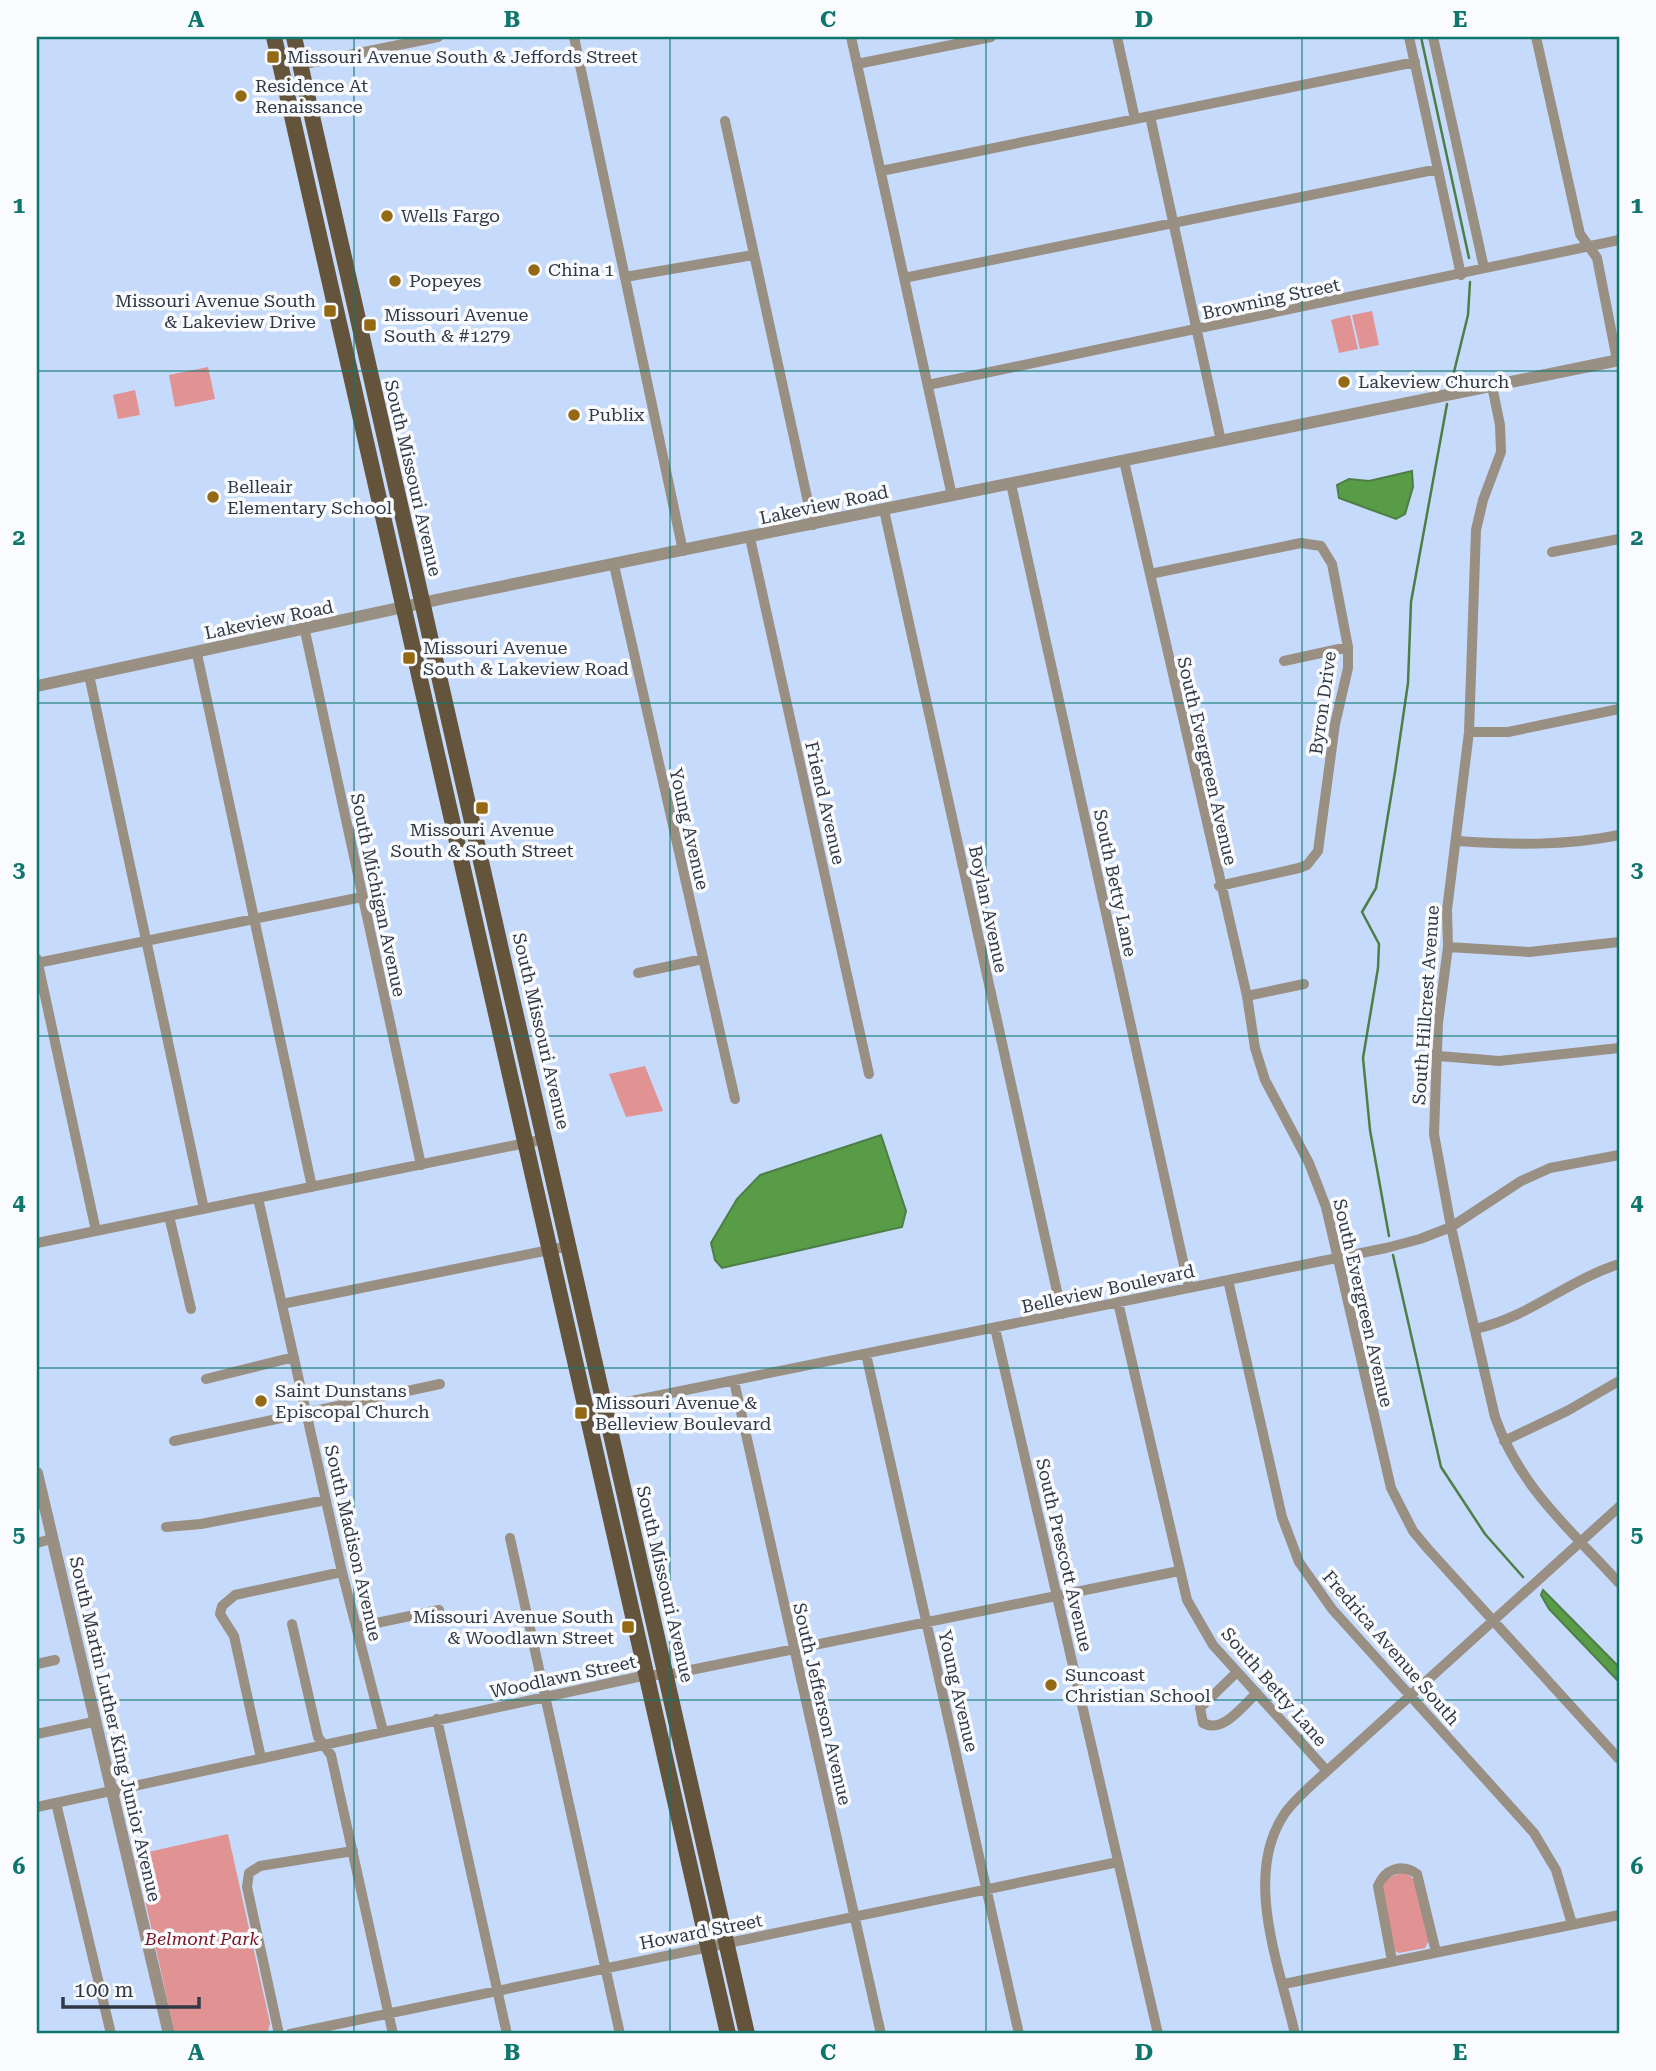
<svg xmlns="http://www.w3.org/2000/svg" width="1656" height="2071" font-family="'Roboto Serif',serif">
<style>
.green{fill:#e19292}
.water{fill:#599c47;stroke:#4d7e46;stroke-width:2}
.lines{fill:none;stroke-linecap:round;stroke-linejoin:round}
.stream{stroke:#4d7e46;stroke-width:2.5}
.minor{stroke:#999083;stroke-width:10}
.tertiary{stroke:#999083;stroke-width:12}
.primary{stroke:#64543c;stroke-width:16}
.grid{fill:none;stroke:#0f766e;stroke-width:2;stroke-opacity:0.55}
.poi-dot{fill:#936a13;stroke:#f9fbfe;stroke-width:2.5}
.labels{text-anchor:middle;stroke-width:7;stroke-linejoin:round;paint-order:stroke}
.poi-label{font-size:18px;fill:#313945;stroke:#f9fbfe;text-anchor:start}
.street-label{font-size:18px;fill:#313945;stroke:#f9fbfe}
.park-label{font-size:18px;font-style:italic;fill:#791422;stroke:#f9fbfe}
.neatline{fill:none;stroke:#0f766e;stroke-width:2.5}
.grid-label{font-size:23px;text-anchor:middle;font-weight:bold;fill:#0f766e}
</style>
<rect width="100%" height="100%" fill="#c6dbfb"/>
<path class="green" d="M1372,311L1379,345L1360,349L1352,315Z
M1350,315L1358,349L1339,353L1331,320Z
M208,367L215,399L175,407L169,375Z
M135,390L140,415L118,419L113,395Z
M645,1066L663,1111L626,1117L609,1074Z
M228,1834L270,2023L268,2032L175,2034L135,1855Z
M1403,1872L1414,1879L1429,1941L1425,1948L1399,1953L1395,1951L1382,1891L1386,1879Z"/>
<path class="water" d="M1412,471L1413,487L1405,514L1396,519L1339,498L1337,485L1349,479L1369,481Z
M881,1135L906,1211L902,1227L722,1268L715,1260L711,1243L737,1199L760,1175Z
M1543,1590L1619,1667V1682L1549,1609L1541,1595Z"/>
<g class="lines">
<path class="stream" d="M1421,37L1469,258
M1451,384L1468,315L1470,282
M1389,1236L1370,1130L1363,1058L1378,968L1379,944L1362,912L1376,888L1395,772L1408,683L1411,602L1447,404
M1393,1255L1441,1467L1485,1534L1523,1577"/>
<path class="minor" d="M574,37L683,551
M851,37L952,496
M1117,37L1135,119
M1409,37L1461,275
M1433,37L1484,268
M1536,37L1580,234L1597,258L1617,360
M857,64L991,37
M300,65L438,37
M1150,116L1221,441
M725,121L813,525
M881,171L1415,62
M625,277L753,255
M904,278L1438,169
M928,385L1619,240
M1492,386L1500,425L1501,452L1483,500L1476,530L1469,732L1447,910L1448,947L1438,1023L1434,1134L1451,1227L1495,1417C1520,1488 1570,1529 1619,1583
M1124,461L1247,996L1255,1048L1265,1080L1309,1163L1326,1207L1391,1488L1413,1531L1428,1549L1619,1759
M1011,484L1189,1288
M884,510L1062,1314
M750,538L869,1074
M1552,552L1619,539
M614,565L735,1099
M1150,574L1301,543L1321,546L1332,564L1348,647V668L1335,724L1318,851L1307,865L1299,868L1219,886
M305,631L421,1165
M197,654L312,1187
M1284,661L1348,647
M89,675L204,1209
M1469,732H1508L1619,709
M1458,841C1512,845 1566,846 1619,835
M1448,947L1529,952L1619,942
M37,959L96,1231
M37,963L362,897
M638,973L703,959
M1247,996L1304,984
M1439,1056L1499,1061L1619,1048
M258,1198L342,1572L383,1731
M169,1216L191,1309
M37,1243L545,1139
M1228,1280L1282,1517L1299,1562L1332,1609L1534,1833L1556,1870L1572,1924
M1118,1302L1187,1600L1213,1645L1327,1771
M282,1304L569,1246
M995,1328L1158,2034
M1475,1329C1530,1317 1566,1281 1619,1264
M866,1354L1019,2034
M206,1379L294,1357
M734,1381L881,2034
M587,1410L1386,1248L1420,1239L1451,1227L1521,1181L1550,1168L1619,1155
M174,1441L440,1384
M1504,1441L1567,1411L1619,1381
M166,1527L201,1524L326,1500
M510,1538L620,2034
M37,1543L51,1539
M292,1624L318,1737L331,1755L393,2034
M357,1627L439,1610
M37,1664L55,1660
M1237,1672L1200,1708L1203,1723C1223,1734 1242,1706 1257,1693
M437,1719L507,2034
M37,1734L93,1722
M261,1758L234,1636L220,1614L222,1606L235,1595L342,1572
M56,1803L111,2034
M37,1807L647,1675H666L1179,1571
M1392,1961L1378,1886C1385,1869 1402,1863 1417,1874L1436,1952
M1284,1984L1619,1915
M279,2034L247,1887L249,1873L260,1866L353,1851
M290,2034L1118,1862
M1295,2034C1280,1967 1242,1876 1285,1813C1297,1797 1313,1784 1327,1771L1619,1507"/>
<path class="tertiary" d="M37,686L450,597L1619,360
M37,1473L169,2034"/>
<path class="primary" d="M274,37L728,2034
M294,37L747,2034"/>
</g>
<path class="grid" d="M354,37V2034M670,37V2034M986,37V2034M1302,37V2034M37,371H1619M37,703H1619M37,1036H1619M37,1368H1619M37,1700H1619"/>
<g class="poi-dot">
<rect x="266" y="50" width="14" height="14" rx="3.5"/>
<circle cx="241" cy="96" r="7"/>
<circle cx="387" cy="216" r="7"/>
<circle cx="534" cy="270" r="7"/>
<circle cx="395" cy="281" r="7"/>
<rect x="323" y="304" width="14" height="14" rx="3.5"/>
<rect x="363" y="318" width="14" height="14" rx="3.5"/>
<circle cx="1344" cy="382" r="7"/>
<circle cx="574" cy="415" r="7"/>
<circle cx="213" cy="497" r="7"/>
<rect x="402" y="651" width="14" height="14" rx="3.5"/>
<rect x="475" y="801" width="14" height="14" rx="3.5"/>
<circle cx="261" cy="1401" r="7"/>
<rect x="574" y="1406" width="14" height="14" rx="3.5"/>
<rect x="621" y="1620" width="14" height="14" rx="3.5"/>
<circle cx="1051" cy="1685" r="7"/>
</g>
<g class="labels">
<g class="poi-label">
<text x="287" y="63">Missouri Avenue South &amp; Jeffords Street</text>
<text x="255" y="92">Residence At<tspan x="255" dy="21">Renaissance</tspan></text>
<text x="401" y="222">Wells Fargo</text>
<text x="548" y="276">China 1</text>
<text x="409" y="287">Popeyes</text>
<text x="316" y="307" text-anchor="end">Missouri Avenue South<tspan x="316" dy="21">&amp; Lakeview Drive</tspan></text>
<text x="384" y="321">Missouri Avenue<tspan x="384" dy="21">South &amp; #1279</tspan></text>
<text x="1358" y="388">Lakeview Church</text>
<text x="588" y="421">Publix</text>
<text x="227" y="493">Belleair<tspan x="227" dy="21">Elementary School</tspan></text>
<text x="423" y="654">Missouri Avenue<tspan x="423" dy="21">South &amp; Lakeview Road</tspan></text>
<text x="482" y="836" text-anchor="middle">Missouri Avenue<tspan x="482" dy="21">South &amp; South Street</tspan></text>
<text x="275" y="1397">Saint Dunstans<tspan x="275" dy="21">Episcopal Church</tspan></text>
<text x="595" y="1409">Missouri Avenue &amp;<tspan x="595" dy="21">Belleview Boulevard</tspan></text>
<text x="614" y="1623" text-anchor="end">Missouri Avenue South<tspan x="614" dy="21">&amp; Woodlawn Street</tspan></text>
<text x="1065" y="1681">Suncoast<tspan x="1065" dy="21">Christian School</tspan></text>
</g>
<g class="street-label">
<text transform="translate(1271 299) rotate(-12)" y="6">Browning Street</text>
<text transform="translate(413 478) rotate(77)" y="6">South Missouri Avenue</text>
<text transform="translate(824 505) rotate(-12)" y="6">Lakeview Road</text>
<text transform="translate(269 620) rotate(-12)" y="6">Lakeview Road</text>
<text transform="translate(1323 703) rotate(-82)" y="6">Byron Drive</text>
<text transform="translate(1207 761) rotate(77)" y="6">South Evergreen Avenue</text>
<text transform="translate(825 803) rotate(77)" y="6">Friend Avenue</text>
<text transform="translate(689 829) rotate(77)" y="6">Young Avenue</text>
<text transform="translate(1115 883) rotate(78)" y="6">South Betty Lane</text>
<text transform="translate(378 895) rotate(78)" y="6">South Michigan Avenue</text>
<text transform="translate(988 909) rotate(78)" y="6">Boylan Avenue</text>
<text transform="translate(1426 1005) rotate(-86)" y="6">South Hillcrest Avenue</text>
<text transform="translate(541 1031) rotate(77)" y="6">South Missouri Avenue</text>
<text transform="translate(1108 1289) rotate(-12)" y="6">Belleview Boulevard</text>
<text transform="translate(1363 1303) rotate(77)" y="6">South Evergreen Avenue</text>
<text transform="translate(353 1543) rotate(77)" y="6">South Madison Avenue</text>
<text transform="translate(1064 1555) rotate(77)" y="6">South Prescott Avenue</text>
<text transform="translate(665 1584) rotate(77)" y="6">South Missouri Avenue</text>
<text transform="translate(1391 1648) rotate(49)" y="6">Fredrica Avenue South</text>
<text transform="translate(563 1677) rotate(-12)" y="6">Woodlawn Street</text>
<text transform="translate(1274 1687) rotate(49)" y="6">South Betty Lane</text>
<text transform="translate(958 1691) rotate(77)" y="6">Young Avenue</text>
<text transform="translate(822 1704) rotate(77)" y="6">South Jefferson Avenue</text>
<text transform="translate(115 1729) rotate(77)" y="6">South Martin Luther King Junior Avenue</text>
<text transform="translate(701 1932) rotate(-11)" y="6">Howard Street</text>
</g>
<g class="park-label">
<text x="202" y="1945">Belmont Park</text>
</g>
</g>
<rect width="1656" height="2071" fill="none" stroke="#f9fbfe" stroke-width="77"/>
<path d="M63 1997v10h136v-10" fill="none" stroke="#313945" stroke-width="3.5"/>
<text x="74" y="1997" font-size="21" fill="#313945" stroke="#f9fbfe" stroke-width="5" paint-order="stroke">100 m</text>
<rect x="38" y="38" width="1580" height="1994" class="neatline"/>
<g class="grid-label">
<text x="196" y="27">A</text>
<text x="512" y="27">B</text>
<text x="828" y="27">C</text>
<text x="1144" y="27">D</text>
<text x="1460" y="27">E</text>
<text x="19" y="213">1</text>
<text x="1637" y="213">1</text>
<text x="19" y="545">2</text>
<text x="1637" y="545">2</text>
<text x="19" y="877">3</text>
<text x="1637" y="877">3</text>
<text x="19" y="1210">4</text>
<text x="1637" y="1210">4</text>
<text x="19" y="1542">5</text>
<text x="1637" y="1542">5</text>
<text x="19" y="1874">6</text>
<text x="1637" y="1874">6</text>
<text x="196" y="2060">A</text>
<text x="512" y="2060">B</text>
<text x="828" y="2060">C</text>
<text x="1144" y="2060">D</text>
<text x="1460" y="2060">E</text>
</g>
</svg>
